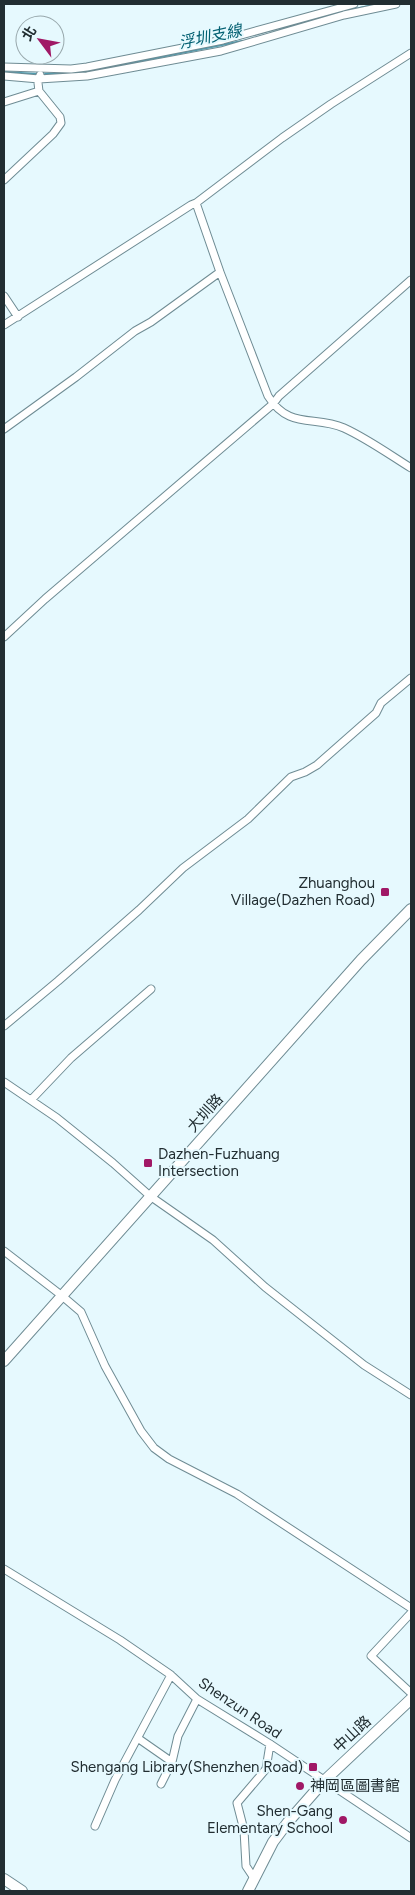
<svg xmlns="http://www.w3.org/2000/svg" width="415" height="1895" font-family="Figtree,'Noto Sans TC',sans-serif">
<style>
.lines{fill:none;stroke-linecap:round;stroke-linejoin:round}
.stream{stroke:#509caf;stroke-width:2}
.street-casing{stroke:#6f8c94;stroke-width:9}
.secondary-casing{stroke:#6f8c94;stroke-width:12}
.street{stroke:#fff;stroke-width:7}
.secondary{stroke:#fff;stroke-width:10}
.poi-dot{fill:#a01866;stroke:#e6f9fe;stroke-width:2}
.labels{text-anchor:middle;stroke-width:4;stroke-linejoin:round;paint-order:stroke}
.poi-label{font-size:15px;fill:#222e32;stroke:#e6f9fe;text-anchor:end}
.street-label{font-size:15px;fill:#222e32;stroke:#e6f9fe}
.water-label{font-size:16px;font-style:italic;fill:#036072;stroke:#e6f9fe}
</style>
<rect width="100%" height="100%" fill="#e6f9fe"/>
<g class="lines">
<path class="stream" d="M280,30L338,13L377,4
M4,72L37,74
M80,73L242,41
M45,74H60"/>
<defs>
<path id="street" d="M4,67L71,69L87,67L223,40L354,4
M4,76L39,79L87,76L221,51L344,15L396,4
M4,102L39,91
M4,180L53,134L61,123L60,117L39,91L38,83L40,75
M196,203L220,272L268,396C289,430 314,415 344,428C368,439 390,455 411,468
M4,296L18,317
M4,325L191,205L196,203L282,138L331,104L411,53
M4,429L76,377L135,331L151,322L220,272
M4,637L45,599L273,404L279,396L411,280
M4,1026L58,981L139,910L183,868L248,819L291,777L305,772L317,765L376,713L381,703L411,678
M4,1082L57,1118L113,1163L150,1196L213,1240L265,1287L364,1365L411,1395
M31,1100L71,1058L151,989
M4,1251L61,1295L81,1312L105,1366L141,1431L154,1448L169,1459L237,1494L411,1608
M4,1569L120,1640L171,1675L197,1699L270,1744L411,1838
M411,1613L371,1656L411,1693
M139,1739L172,1762L161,1784
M172,1762L178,1736L197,1699
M95,1826L115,1780L171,1675
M254,1878L246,1866L244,1830L237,1803L266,1769L270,1744"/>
<path id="secondary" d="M4,1361L361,960L411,909
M4,1879L22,1891
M248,1891L273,1842L288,1822L324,1781L411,1699"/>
</defs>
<use href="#street" class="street-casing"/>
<use href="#secondary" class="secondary-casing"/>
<use href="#street" class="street"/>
<use href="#secondary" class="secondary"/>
</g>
<g class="poi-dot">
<rect x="380" y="887" width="10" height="10" rx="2.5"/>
<rect x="143" y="1158" width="10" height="10" rx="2.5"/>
<rect x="308" y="1762" width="10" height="10" rx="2.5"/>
<circle cx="300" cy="1786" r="5"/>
<circle cx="343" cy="1820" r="5"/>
</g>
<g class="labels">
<g class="poi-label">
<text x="375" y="888">Zhuanghou<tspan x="375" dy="17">Village(Dazhen Road)</tspan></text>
<text x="158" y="1159" text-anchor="start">Dazhen-Fuzhuang<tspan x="158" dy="17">Intersection</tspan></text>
<text x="303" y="1772">Shengang Library(Shenzhen Road)</text>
<text x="310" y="1791" text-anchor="start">神岡區圖書館</text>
<text x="333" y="1816">Shen-Gang<tspan x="333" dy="17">Elementary School</tspan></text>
</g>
<g class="street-label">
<text transform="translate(205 1113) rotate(-48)" y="5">大圳路</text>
<text transform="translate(240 1708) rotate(34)" y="5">Shenzun Road</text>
<text transform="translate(352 1734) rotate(-43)" y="5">中山路</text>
</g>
<g class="water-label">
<text transform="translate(210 36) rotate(-12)" y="6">浮圳支線</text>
</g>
</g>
<rect width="415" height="1895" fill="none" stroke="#222e32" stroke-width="10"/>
<g transform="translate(40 40) rotate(302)"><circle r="24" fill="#e6f9fe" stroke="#98a8ac"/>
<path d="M0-4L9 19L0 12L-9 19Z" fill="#a01866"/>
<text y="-8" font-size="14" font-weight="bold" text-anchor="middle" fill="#222e32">北</text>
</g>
</svg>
